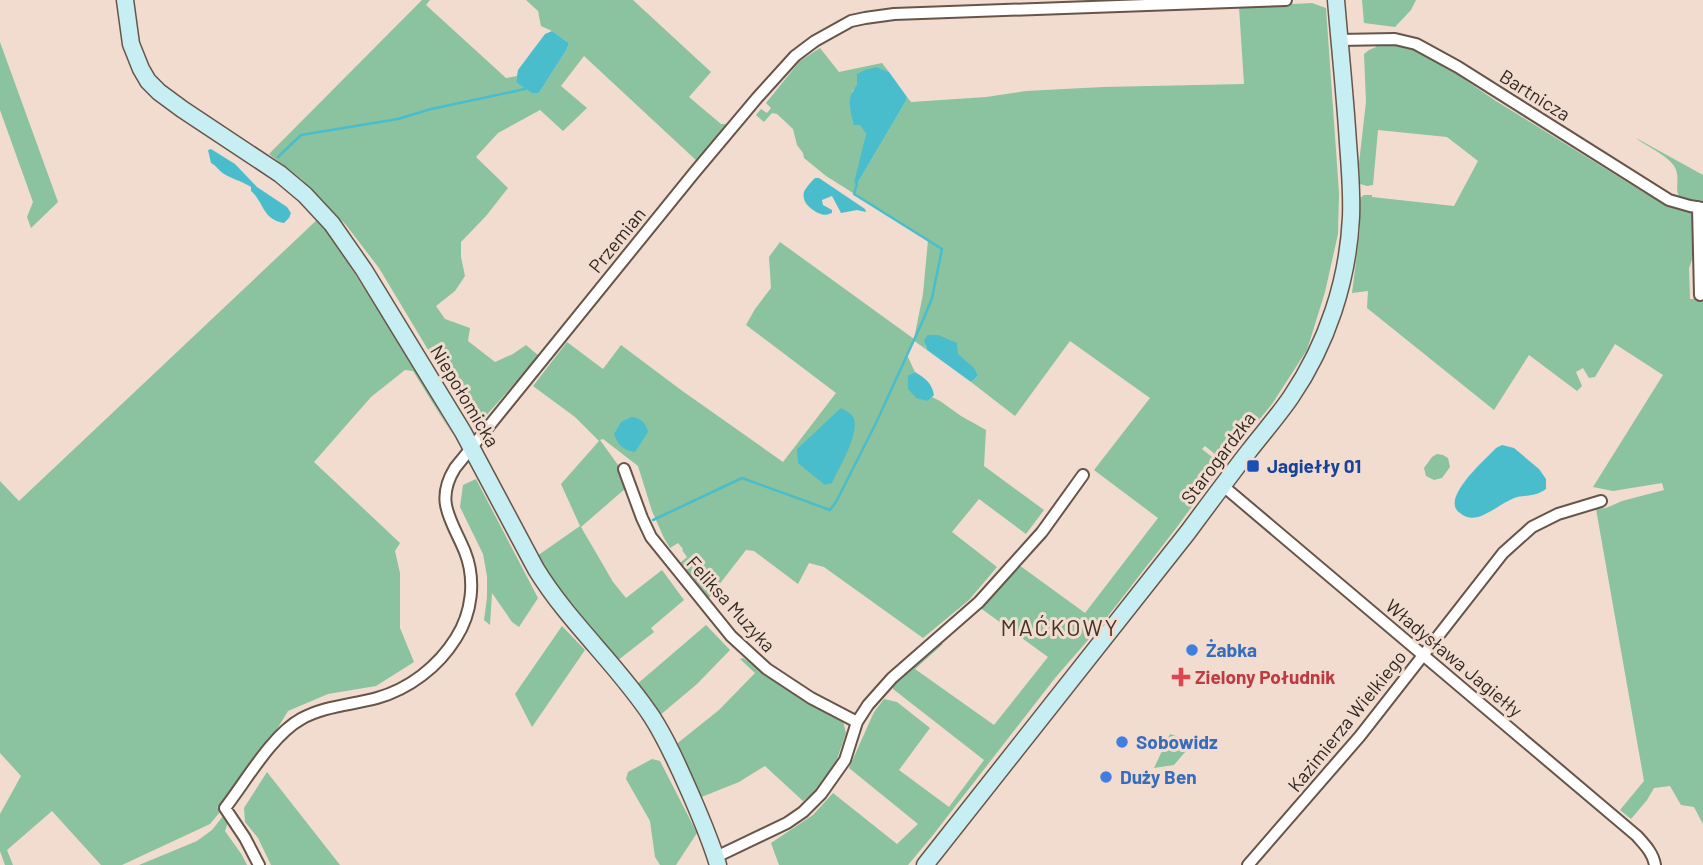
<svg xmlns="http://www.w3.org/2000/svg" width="1703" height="865" font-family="Barlow,sans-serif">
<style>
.green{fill:#8bc29f}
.water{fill:#4abdcc}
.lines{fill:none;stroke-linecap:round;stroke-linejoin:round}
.stream{stroke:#4abdcc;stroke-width:2.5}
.street-casing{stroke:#67554a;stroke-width:14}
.secondary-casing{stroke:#67554a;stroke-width:19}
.street{stroke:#fff;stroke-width:10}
.secondary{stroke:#c6eef3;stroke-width:16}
.transit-dot{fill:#1a4fb4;stroke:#f1dccf;stroke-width:2.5}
.shop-dot{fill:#3f7fe0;stroke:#f1dccf;stroke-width:2.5}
.health-dot{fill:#e0444e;stroke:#f1dccf;stroke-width:2.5}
.labels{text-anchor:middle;stroke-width:6;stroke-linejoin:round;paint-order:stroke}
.street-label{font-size:19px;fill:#312924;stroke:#f1dccf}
.transit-label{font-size:19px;font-weight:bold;fill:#164399;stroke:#f1dccf;text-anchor:start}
.shop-label{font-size:19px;font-weight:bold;fill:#366cbe;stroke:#f1dccf;text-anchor:start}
.health-label{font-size:19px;font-weight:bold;fill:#be3a42;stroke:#f1dccf;text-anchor:start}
.quarter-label{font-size:23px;letter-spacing:2px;fill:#443329;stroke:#f1dccf}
</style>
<rect width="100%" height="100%" fill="#f1dccf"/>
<path class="green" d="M422,0H430L426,5L506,78L517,76L516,82L539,93L567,49L569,43L552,31L541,26L538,11L526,0H633L711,72L689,97L721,124H726L698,162L584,56L561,86L587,108L563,131L540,110L498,133L476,157L508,188L486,216L461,242V257L465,276L455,291L436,306L445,319L470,328L468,341L495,362L513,354L526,345L539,356L475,428L379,268L346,225L301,179L269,154Z
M1362,0H1416L1411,10L1395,27L1364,23Z
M1312,3L1326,8L1339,193L1338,234L1325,292L1307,350L1272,404L1226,460L1220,458L1205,446L1202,449L1222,465L1177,527L1101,625L1055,678L933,835L908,865H779L771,843L813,815L833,793L897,844L918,824L849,768L874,712L884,699L897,702L930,728L899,770L949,807L984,760L893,689V684L937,645L940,643L943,644L915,669L994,725L1048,657L979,607L1019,565L1085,613L1158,518L1094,470L1150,398L1070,341L1015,416L971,382L978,376C961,351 952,353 925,345L927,350L913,340L907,355L915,372L908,375L928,401L932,397L940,401L961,416L986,430L984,466L1044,510L1026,534L979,499L952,532L997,567L969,600L923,638L824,567L809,563L798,584L754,551L746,550L708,599L680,563L687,557L682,550L683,549L678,543L670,548L664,538L652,511L638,466L603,439L600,440L618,465L626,488L581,527L613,582L626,598L662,570L684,600L651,628L654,632L617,661L555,586L537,556L580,526L561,484L599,441L575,417L533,386L567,342L603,369L621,345L681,390L783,462L836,393L746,325L755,309L771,288L769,257L780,242L914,339L923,294L928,240L826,176L804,158L803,153L797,145L793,129L777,114L772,113L764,122L756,115L761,109L767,113L771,108L766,103L800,61L820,48L839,72L882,63L889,72L877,67L852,91L860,124L866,134L857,184L906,101L907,97L911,102L986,97L1026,91L1103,87L1244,84L1239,7Z
M0,42L58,202L31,228L27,217L33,202L0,110Z
M1389,44L1409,47L1425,54L1458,75L1496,101L1643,192L1663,203L1690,209L1694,211L1697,247L1689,268L1690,299H1703V824L1694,807L1681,805L1670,786L1654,788L1647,800L1631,819L1620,810L1644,781L1596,509L1606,508L1622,501L1664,490L1662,483L1613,491L1593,487L1663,375L1615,344L1595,377L1589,378L1583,368L1576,372L1582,386L1577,391L1529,355L1494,410L1367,308L1368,291L1352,293L1360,230V198L1364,195H1372V197L1454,206L1478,161L1447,137L1378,130L1373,185L1367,186L1360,184L1359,163L1366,102L1364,54L1369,50L1376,47V45Z
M1636,138L1703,175V201L1680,198C1674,189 1680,180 1676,170C1672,157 1647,147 1636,138Z
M319,218L405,352L452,434L413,371L405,370L371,397L314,462L400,543L395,551L400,573V628L414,662L376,686L328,694L288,711L271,739L230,795L217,807L220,812L210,824L122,865H101L52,811L7,850L13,865H5L0,851V814L21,776L0,753V481L19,501Z
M1437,454L1443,455L1448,458L1450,467L1442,478L1434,480L1426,476L1424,468L1432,457Z
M476,479L538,598L519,627L512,622L492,593L490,625L484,620L487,598V576L483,554L460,507L463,485Z
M706,625L730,650L697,684L659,716L636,685Z
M562,626L585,650L532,727L515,694Z
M743,658L779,683L843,721L846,733L837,759L820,788L803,801L765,766L739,782L699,798L674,746L719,710L755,673L740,659Z
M1170,734L1184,739L1186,751L1174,765L1154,768Z
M652,759L660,761L697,833L676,865H660L655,857L650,821L626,779L628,772Z
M267,772L340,865H271L258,838L245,822L244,808Z
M224,815L228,822L225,831L242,855L247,865H139L197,841L212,830Z"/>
<path class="water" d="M552,31L569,43L567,49L539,93H532L516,82L518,70L545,34Z
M877,67L889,72L907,97L906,101L857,184L854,183L866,134L860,125H854C850,110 846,98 857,85V74L865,70Z
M211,149L235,164L257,187L287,207L291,213L289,218L284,223C262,219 264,202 251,191V187C242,181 232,179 224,174C218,170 217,166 211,163L208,150Z
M815,178H819L865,209L866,212L857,210L841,213L832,196L822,200L823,205L832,210V213C828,214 826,216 821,214C812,211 801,202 804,192C806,187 812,181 815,178Z
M928,335H938L957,343L958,354L974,368L978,376L971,382L927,350L924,340Z
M915,372C925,378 932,383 934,395L928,401L916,398L908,389V375Z
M841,408C846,411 852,413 854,419C859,435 839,468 832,483L825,485L798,463L797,449Z
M631,417C641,418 646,423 648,432L635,452C623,450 618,445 614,434L621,422Z
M1502,445L1514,448L1539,469L1546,479V489C1532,499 1523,493 1510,500C1500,505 1491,512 1481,516C1474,519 1465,518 1460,513C1439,499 1486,459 1496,448Z"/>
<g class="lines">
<path class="stream" d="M278,157L301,135L398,119L431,109L525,89
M653,520L742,478L830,510L836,502L876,423L924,318L932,298L942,249L854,194L857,184"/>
<defs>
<path id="street" d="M1339,40L1395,39L1416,44L1458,67L1669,200L1690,206L1703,208
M1698,207L1700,295
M624,469L642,518L651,537L731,636L767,669L811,698L857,722
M1222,485L1637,836C1645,845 1653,853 1655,865
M716,857L787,823L803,812L821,794L845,760L857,722L868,705L892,678L979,602L1042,532L1083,475
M259,865L245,838L225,808C246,781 272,735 301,719C324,706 351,705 377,698C409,689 438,667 456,638C472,613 476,580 465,552C452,520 434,502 455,468L694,173L757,98L795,56L815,41L851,21L865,18L894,14L1286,0
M1248,865L1360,736L1503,553L1532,527L1558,514L1601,501"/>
<path id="secondary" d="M125,0L131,44L141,69L148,81L159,92L182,109L280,174L305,195L332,224L364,270L463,432L536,569C569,623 618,665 652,717C668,742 679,768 691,795C701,818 711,841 718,865
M925,865L1188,532C1208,505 1228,478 1249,451C1263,433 1278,416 1291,397C1327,344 1348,281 1351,217C1352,193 1350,168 1348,143C1345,95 1340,48 1336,0"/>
</defs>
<use href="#street" class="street-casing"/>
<use href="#secondary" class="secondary-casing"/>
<use href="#street" class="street"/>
<use href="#secondary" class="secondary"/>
</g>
<rect class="transit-dot" x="1246" y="459" width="14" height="14" rx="3.5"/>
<g class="shop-dot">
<circle cx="1192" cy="650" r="7"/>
<circle cx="1122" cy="742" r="7"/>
<circle cx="1106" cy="777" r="7"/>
</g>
<path class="health-dot" d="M1177.5 666.5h7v7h7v7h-7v7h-7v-7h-7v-7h7z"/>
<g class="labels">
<g class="street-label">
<text transform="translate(1535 95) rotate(32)" y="7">Bartnicza</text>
<text transform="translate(617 240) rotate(-51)" y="7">Przemian</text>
<text transform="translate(465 396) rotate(59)" y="7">Niepołomicka</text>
<text transform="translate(1218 458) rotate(-53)" y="7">Starogardzka</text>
<text transform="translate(731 604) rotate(48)" y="7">Feliksa Muzyka</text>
<text transform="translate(1454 658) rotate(40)" y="7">Władysława Jagiełły</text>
<text transform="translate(1347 721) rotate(-51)" y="7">Kazimierza Wielkiego</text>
</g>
<g class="transit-label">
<text x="1267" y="473">Jagiełły 01</text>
</g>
<g class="shop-label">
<text x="1206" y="657">Żabka</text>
<text x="1136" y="749">Sobowidz</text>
<text x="1120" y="784">Duży Ben</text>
</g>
<g class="health-label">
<text x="1195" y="684">Zielony Południk</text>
</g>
<g class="quarter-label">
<text x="1060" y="636">MAĆKOWY</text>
</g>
</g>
</svg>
